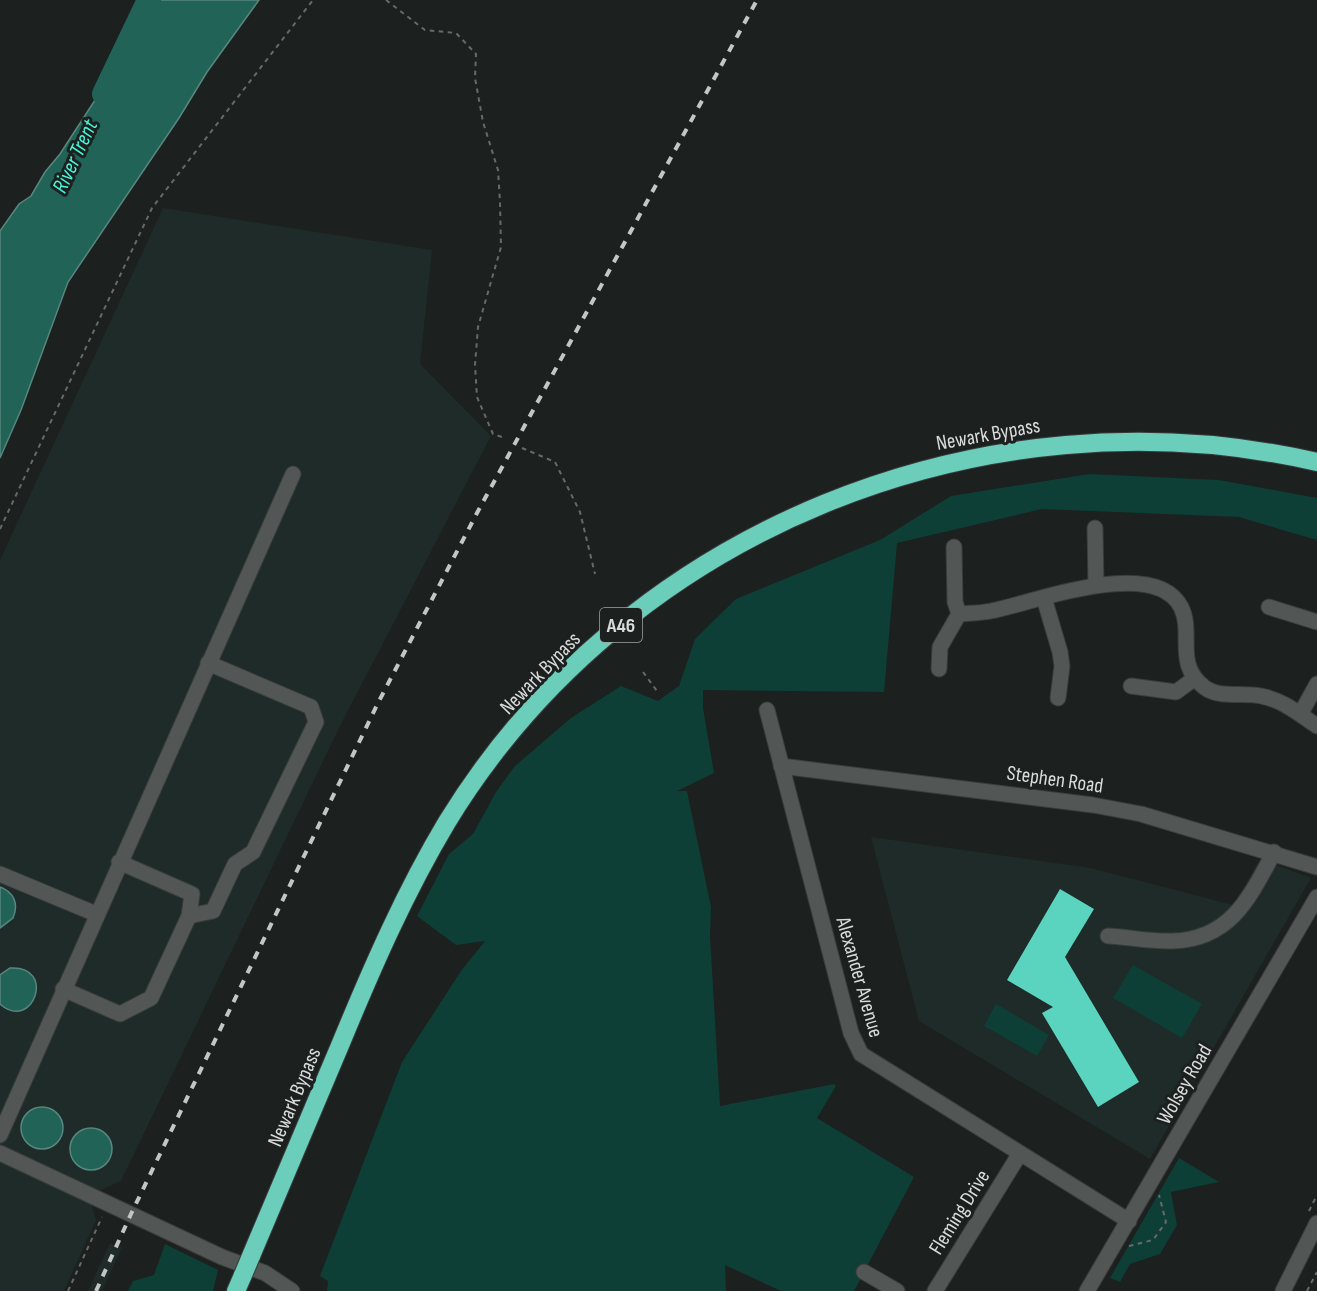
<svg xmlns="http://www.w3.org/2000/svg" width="1317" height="1291" font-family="'Sofia Sans Condensed',sans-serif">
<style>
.built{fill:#1f2b28}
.green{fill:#0d3f36}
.water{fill:#216357;stroke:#58877f;stroke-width:1.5}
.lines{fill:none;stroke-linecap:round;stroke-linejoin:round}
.river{stroke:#216357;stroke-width:24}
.building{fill:#5ad4be}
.minor-casing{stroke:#393c3b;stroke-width:17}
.highway-casing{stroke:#393c3b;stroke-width:20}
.path{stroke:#666a69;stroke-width:2;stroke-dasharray:4.5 4.5;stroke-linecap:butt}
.minor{stroke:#525755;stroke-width:15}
.highway{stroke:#6bcebb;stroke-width:18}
.rail{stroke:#c3c6c5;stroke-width:4;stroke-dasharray:8 8;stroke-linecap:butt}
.highway-bridge-casing{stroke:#393c3b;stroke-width:20;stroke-linecap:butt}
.highway-bridge{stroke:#6bcebb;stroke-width:18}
.labels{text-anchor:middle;stroke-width:6;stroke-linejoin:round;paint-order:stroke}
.shield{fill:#1c201f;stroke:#a0a4a3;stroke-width:1.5}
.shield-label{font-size:20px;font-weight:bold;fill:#d9dcdb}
.street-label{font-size:21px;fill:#d9dcdb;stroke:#1c201f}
.water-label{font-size:22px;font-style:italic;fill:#48f6d9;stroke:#1c201f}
</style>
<rect width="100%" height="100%" fill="#1c201f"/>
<path class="built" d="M163,208L432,250L420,364L491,436L342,722L121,1181L97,1192L91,1203L96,1220L64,1291H0V560Z
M871,837L1091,868L1233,905L1260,859L1311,878L1150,1159L919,1021Z
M110,1243L122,1247L102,1291H88Z"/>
<path class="green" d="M1089,474L1219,480L1317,498V540L1239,517L1042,509L897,543L884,692L703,690V708L714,773L677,791H687L711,907L710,936L720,1106L834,1084L836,1086L817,1118L914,1177L854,1291H781L725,1265L726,1291H327L328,1281L320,1276L402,1062L461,971L485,941L456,945L417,916L449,854L473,834L496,792L515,766L571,718L621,686L658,701L679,686L695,639L736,599L880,540L951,496Z
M1133,965L1202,1004L1182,1038L1113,998Z
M996,1004L1049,1035L1037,1056L984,1026Z
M1179,1158L1219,1182L1171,1192L1177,1225L1160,1254L1130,1264L1120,1282L1110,1278Z
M165,1244L218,1270L213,1291H128L133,1281L154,1275Z"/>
<path class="water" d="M160,0H259L207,72L179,118L68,282L21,410L0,458V231L19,204L31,196L45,172L60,154Z
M0,887C14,892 19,904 13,918L0,928Z
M10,968C57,965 33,1033 0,1004V975Z
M21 1128a21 21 0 1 1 42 0a21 21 0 1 1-42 0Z
M70 1149a21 21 0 1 1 42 0a21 21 0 1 1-42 0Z"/>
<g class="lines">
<path class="river" d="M104,94L149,0"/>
</g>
<path class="building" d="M1060,889L1094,909L1065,957L1139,1082L1098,1107L1042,1013L1053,1007L1007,980Z"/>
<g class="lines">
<defs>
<path id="minor" d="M1095,528L1096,586
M954,547L955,602L959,614
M1044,598L1060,652L1062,666L1058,698
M1269,607L1317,622
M959,614C970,613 981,613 991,611C1033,603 1154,555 1181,607C1194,633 1174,664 1204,687C1219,699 1243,692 1261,696C1283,700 1299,714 1317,726
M939,669L940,647L959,614
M1131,686L1176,692L1195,678
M767,710L851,1033L861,1054L1129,1221
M1301,713L1317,684
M781,766L1093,805L1141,814L1317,867
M119,862L192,894L189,916
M0,874L96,914
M1108,936C1129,937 1151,942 1173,941C1231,939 1250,897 1274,852
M63,989L120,1014L151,998L189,916L213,911L235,864L253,852L316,722L311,707L208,663
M0,1135L293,474
M0,1153L222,1257L265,1273L292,1291
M864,1272L897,1291
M935,1291L1019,1155
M1087,1291L1317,897
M1283,1291L1317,1223"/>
<path id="highway" d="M251,1256C281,1185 311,1114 341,1043C372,968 405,892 447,822C626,529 985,386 1317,462
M236,1291L243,1275"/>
</defs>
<use href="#minor" class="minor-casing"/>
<use href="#highway" class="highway-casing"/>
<path class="path" d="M386,0L425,30L456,33L476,54L475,78L483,122L498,170L500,202L501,247L478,327L475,365L477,397L493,434L502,437
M522,448L555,462L580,512L595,574
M0,529L152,208L313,0
M643,672L657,691
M1309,1211L1317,1195
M1129,1246L1153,1240L1166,1222L1159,1195
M68,1291L102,1217
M1307,1291L1317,1272"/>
<use href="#minor" class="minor"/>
<use href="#highway" class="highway"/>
<path class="rail" d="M96,1291L131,1214L378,703L477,513L757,0"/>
<defs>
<path id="highway-bridge" d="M243,1275L251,1256"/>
</defs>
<use href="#highway-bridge" class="highway-bridge-casing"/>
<use href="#highway-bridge" class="highway-bridge"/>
</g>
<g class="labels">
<rect class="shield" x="600" y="608" width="42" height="34" rx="4.5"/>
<g class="shield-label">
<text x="621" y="632">A46</text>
</g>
<g class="street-label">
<text transform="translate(988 434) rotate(-10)" y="7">Newark Bypass</text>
<text transform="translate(540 673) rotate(-46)" y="7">Newark Bypass</text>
<text transform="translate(1055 779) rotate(8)" y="7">Stephen Road</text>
<text transform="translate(860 977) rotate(74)" y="7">Alexander Avenue</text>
<text transform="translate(1184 1084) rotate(-60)" y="7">Wolsey Road</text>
<text transform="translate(294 1097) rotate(-67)" y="7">Newark Bypass</text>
<text transform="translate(959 1212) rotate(-58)" y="7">Fleming Drive</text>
</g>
<g class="water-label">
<text transform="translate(74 156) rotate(-65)" y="8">River Trent</text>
</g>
</g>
</svg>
